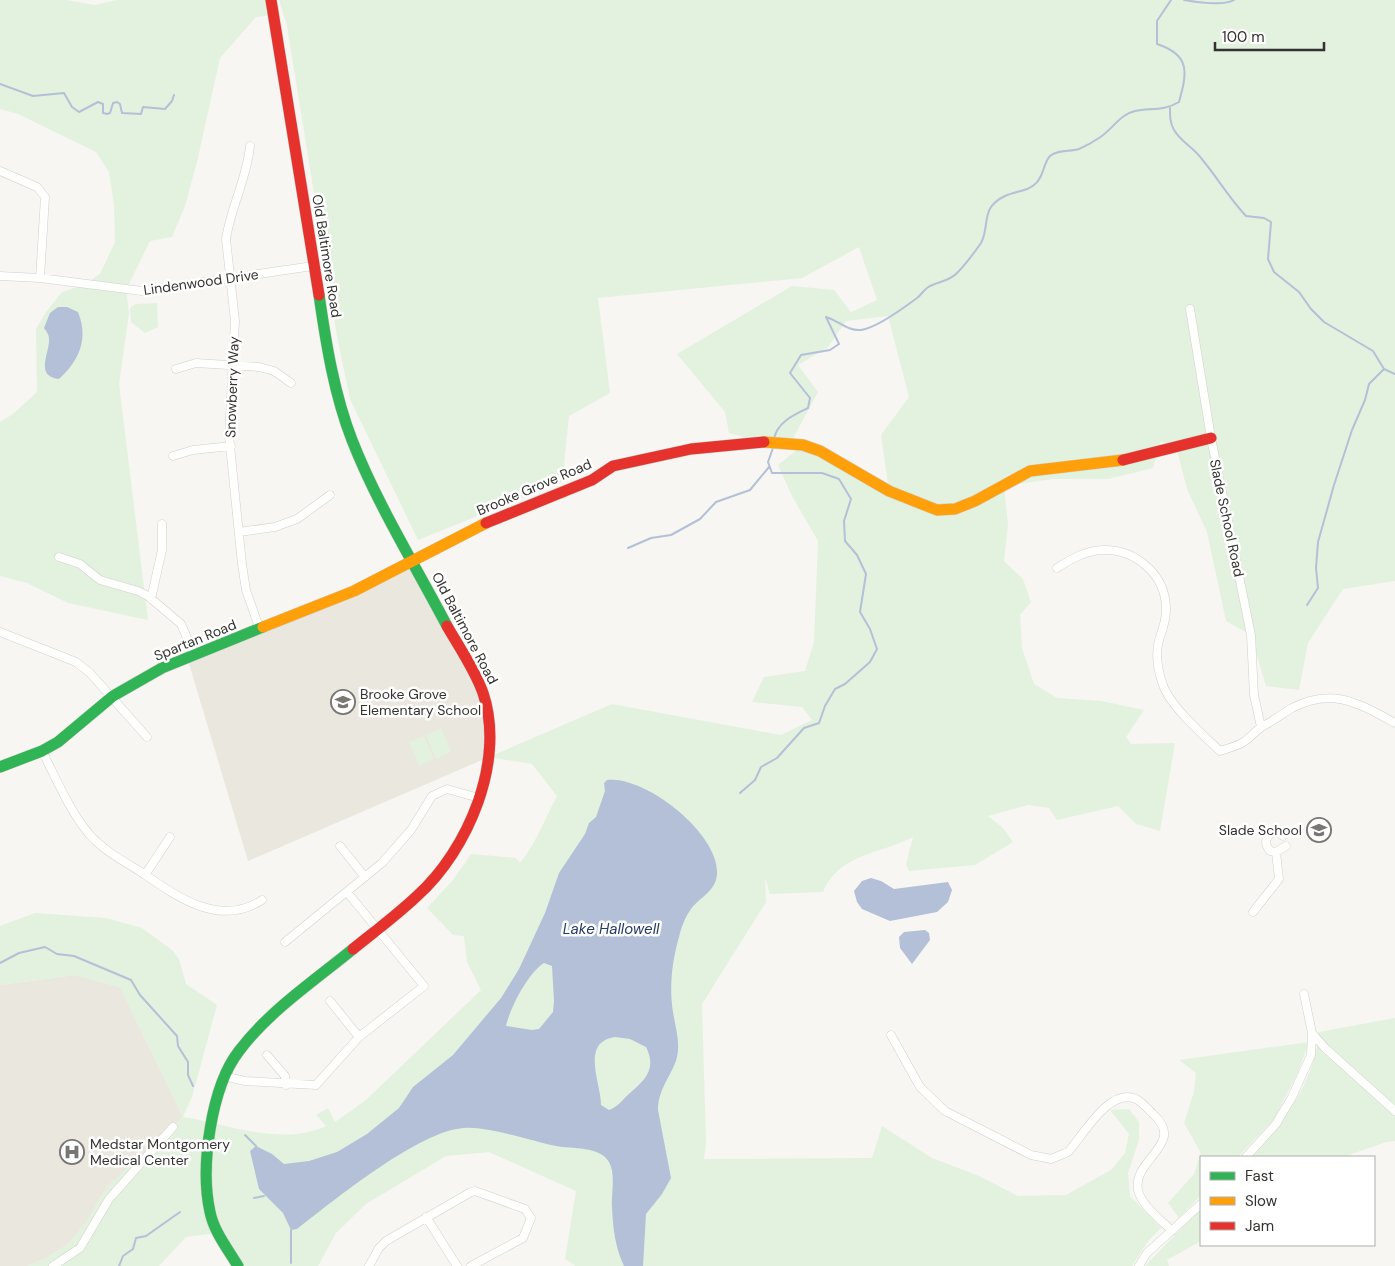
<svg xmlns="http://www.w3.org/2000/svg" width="1395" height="1266" font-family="'DM Sans',sans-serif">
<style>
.built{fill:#eae7de}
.green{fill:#e3f1df}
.water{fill:#b3c0d7;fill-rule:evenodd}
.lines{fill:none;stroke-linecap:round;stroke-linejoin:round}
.stream{stroke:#b3c0d7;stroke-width:2}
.street-casing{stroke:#d1d0cd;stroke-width:9}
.fast-casing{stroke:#d1d0cd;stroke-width:12}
.slow-casing{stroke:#d1d0cd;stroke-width:12}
.jam-casing{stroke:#d1d0cd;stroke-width:12}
.street{stroke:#fefefd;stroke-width:8}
.fast{stroke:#30b455;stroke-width:11}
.slow{stroke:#ff9f0a;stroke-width:11}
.jam{stroke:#e5322d;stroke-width:11}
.labels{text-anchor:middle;stroke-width:5;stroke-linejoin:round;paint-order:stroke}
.street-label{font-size:14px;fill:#33322f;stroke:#fff}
.poi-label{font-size:14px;fill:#33322f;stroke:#fff;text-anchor:start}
.water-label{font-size:15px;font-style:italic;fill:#243a68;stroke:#fff}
</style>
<rect width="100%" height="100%" fill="#f7f6f2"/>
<path class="built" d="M413,560L483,692L489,757L248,861L187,657Z
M75,975L120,987L183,1117L106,1188L87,1226L67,1245L44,1259L28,1266H0V985Z"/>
<path class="green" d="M0,0H66L95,5L117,0H271L275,15L256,17L220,58L197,162L185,206L172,237L150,241L126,290L129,313L119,384L148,620L68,603L27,583L0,576V422L13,414L37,392L36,329L46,312L62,292L83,285L100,274L115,242L114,205L109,172L96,152L18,114L0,109Z
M279,0H1395V581L1343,589L1308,643L1299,690L1266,686L1251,635L1226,621L1207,532L1187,489L1177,450L1161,441L1153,468L1108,479H1053L1004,486L1008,525L1004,561L1023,579L1031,602L1020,615L1022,648L1034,684L1057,698L1101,701L1144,710L1126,737L1131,744L1175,743L1160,831L1136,824L1118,806L1057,820L1049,808L1028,805L988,816L1003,828L1013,842L975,865L909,871L906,864L913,837C880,854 838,854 823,892L770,894L765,878L766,902L702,1004L706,1143L704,1159L872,1158L882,1126L932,1158L979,1176L1018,1196L1066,1195L1111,1170L1125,1153L1129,1134L1110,1110L1129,1109L1139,1122V1140L1128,1173L1130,1196L1161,1228L1149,1240L1132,1266H576L565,1259L576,1191L489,1152L446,1156L366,1204L336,1233L318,1266H238L217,1233L186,1237L159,1266H28L44,1259L67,1245L85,1223L106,1188L183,1117L120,987L75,975L0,985V926L35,913L106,918L142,928L172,950L179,959L186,984L217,1005L192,1097L183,1117C229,1124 281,1147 326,1126L316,1115L328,1108L335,1122L366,1100L481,990L467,962L464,936L453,935L427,908L453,880L471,854L516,858L520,863C536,844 545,818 557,796L532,764L489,757L612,704L781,735L812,720L802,707L752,702L764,677L805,671L814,642L818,541L792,496L778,465L803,445L889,491L881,435L909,397L888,316L846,321L828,347L798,365L818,392L790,444L762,442L729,433L725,412L677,354L792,286L834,290L851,312L877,300L859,247L802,278L598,298L610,393L569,416L562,482L418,540L350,399L337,336L287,26Z
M157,303L158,327L145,333L131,322L130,308L136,304Z
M441,728L451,752L436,759L426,735Z
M424,736L434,759L419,766L409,742Z
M1395,1018V1141L1386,1142L1343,1157H1251C1285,1119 1314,1084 1319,1032Z
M1309,1042L1298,1072L1274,1119L1238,1157H1201V1195L1179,1218L1168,1203L1194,1174L1201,1153L1184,1123L1194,1092L1196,1073L1179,1060Z
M1201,1208V1241L1167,1260L1169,1266H1145Z"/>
<path class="water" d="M58,307H67L78,312C89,339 79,361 59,379C34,376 50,353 49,339C49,334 46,331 44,328L50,313Z
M607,780C645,775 720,834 717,874C716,891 700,897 691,909C685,917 681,928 679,937C672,961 669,988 673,1012C675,1025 679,1038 678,1050C677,1071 658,1085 658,1110L671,1178L662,1194L646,1214L643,1266H624C615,1247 613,1228 612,1207C611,1194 616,1174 609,1162C600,1146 572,1149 556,1146C532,1141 487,1126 464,1128C420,1130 333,1201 297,1229L291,1230L283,1213L259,1189L250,1151L256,1146L272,1154L284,1164L309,1161L337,1152L367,1134L399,1108L413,1087L453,1055L501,998L519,969L545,913L559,873L585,834L589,823L596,817L605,791L604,783ZM544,963L552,966L554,1001L553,1012L539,1029L532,1030L506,1026C510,1008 528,973 544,963ZM615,1037L630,1039L646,1047C657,1069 645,1080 630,1093C622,1100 619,1106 609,1110L601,1105C601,1083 580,1042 615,1037Z
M871,878L881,881L894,889L948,882L952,890L948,902L937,912L890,921L862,909L857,902L854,891L862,881Z
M925,930L929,933L930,940L912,964L900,948L899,937L904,932Z"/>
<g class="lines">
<path class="stream" d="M1184,0C1196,2 1224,6 1234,0
M0,84L33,96L64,93L72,107L79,112L98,102L103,104V113L107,114L110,113L113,103L117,102L120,104L122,113L141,114L143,107L165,109L172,101L174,95
M1170,108C1170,116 1170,123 1174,130C1181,142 1193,147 1201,158C1217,177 1229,198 1246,216L1264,218L1271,222L1268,259L1274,272L1299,292L1311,309L1324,322L1373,351L1384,369L1395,374
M774,439C777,422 794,415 808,408L810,398L790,373L801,355L830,350L839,344L826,317C839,321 847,331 861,330C876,328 905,307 917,298C921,295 923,291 927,288C937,281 947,283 957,273C966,264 974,253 981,243C988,230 984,217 991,207C1004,190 1024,194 1034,185C1044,178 1043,163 1050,156C1058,149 1070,152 1079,149C1086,146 1093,142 1099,138C1112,130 1120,114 1135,111C1151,108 1164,111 1179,102C1187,73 1191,55 1157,44V21L1171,0
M628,548L651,538L671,535L700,519L716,502L750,490L769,467
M1307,605L1318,588L1316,568L1318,542L1334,485L1352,430L1365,400L1369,384L1384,369
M740,793L755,780L761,767L777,758L804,728L819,723L825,706L835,689L845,684L870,662L877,649L870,629L860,612L866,574L857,555L845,541L844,521L851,499L839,479L822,473H772L768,462L773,448
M0,963L19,953L45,947L57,954L74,956L131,980L140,995L177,1036L178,1046L188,1062V1075L193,1086
M245,1135L256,1146
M254,1198L264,1196
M291,1230V1263
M119,1266L123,1256L133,1249L136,1238L146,1236L180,1212"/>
<defs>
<path id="street" d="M250,146C247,178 231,207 226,239L235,321L229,436L242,564L246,590L260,630
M0,171L37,187L45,197L40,278
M0,276L40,278L142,291L313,266
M1190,309L1211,438L1251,635L1254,695L1261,727
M176,369L196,363L259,367L274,371L291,383
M173,456L193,450L231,446
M239,532L275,527L297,519L330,495
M59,557L80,564L100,580L138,591L148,596L181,624L194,654
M1057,568C1071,559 1085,551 1102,550C1136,548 1167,576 1166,611C1166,621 1162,631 1159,640C1155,655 1158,671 1163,685C1170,706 1204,736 1220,751C1228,748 1239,746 1245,741C1251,737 1256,730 1263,726C1273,721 1282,714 1292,708C1333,687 1358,703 1395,723
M151,599L162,550V524
M0,632L76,662L90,673L147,737
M42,751C56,778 69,810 89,834C103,850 123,861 141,872C176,896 219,928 262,900
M1283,836L1277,832C1266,833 1263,843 1270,851L1276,852L1286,846
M340,846L365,877
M145,875L170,837
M1253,912L1279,879L1276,852
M285,942L382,863L411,830L432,796L447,789L479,798
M330,1001L359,1037
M1312,1033L1325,1048L1395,1111
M891,1035L920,1087L945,1111L1031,1155L1051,1159L1068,1152C1083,1136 1109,1087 1136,1099C1142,1102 1148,1109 1153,1114C1187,1144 1132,1159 1138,1190C1141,1205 1161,1220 1172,1231
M267,1055L285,1076L286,1085
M223,1076L245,1081L316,1085L359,1037L424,986L347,892
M1246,1157L1276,1124L1292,1097L1311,1055L1312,1033L1304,994
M426,1217L457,1266
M53,1266L80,1248L109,1199L173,1127
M369,1266L379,1248L386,1241L471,1192L475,1191L525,1209L531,1218L523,1238L471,1266
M1139,1266L1147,1253L1201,1204"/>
<path id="fast" d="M319,295C326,343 334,394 352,440C377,504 415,565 447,626
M0,767L42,751L58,742L113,696L162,668L263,627
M238,1266C228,1249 214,1232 210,1212C200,1167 211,1087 239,1051C269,1011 314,981 353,949"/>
<path id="slow" d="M764,442L803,445L820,451L889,491L937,510L955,509L975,501L1030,471L1123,460
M263,627L354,591L486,523"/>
<path id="jam" d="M271,0L319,295
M1123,460L1211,438
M486,523L592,480L613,466L691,449L764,442
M353,949C374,932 397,915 417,896C468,850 506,761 483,693C475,670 459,647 447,626"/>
</defs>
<use href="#street" class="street-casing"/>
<use href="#fast" class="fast-casing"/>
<use href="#slow" class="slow-casing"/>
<use href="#jam" class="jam-casing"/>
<use href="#street" class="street"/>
<use href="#fast" class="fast"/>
<use href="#slow" class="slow"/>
<use href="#jam" class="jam"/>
</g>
<defs>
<symbol id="school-ring" viewBox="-11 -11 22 22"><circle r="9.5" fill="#fff" stroke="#787773" stroke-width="1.5"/><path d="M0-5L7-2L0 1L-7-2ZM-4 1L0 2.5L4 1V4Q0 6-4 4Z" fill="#787773"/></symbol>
<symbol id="hospital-ring" viewBox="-11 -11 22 22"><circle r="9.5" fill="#fff" stroke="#787773" stroke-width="1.5"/><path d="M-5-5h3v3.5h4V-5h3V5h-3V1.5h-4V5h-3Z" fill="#787773"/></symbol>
</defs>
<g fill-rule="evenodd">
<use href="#school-ring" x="329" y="688" width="28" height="28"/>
<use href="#school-ring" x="1305" y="816" width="28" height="28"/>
<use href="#hospital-ring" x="58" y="1138" width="28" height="28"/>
</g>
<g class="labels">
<g class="street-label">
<text transform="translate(327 256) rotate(81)" y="5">Old Baltimore Road</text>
<text transform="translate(201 282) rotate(-8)" y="5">Lindenwood Drive</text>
<text transform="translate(232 387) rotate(-88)" y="5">Snowberry Way</text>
<text transform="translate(534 487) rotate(-23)" y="5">Brooke Grove Road</text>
<text transform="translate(1227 518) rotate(78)" y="5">Slade School Road</text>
<text transform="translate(465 628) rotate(62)" y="5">Old Baltimore Road</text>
<text transform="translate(195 640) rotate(-22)" y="5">Spartan Road</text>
</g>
<g class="poi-label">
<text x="360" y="699">Brooke Grove<tspan x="360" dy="16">Elementary School</tspan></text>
<text x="1302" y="835" text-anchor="end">Slade School</text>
<text x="90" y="1149">Medstar Montgomery<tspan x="90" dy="16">Medical Center</tspan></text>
</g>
<g class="water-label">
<text x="611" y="934">Lake Hallowell</text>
</g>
</g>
<rect x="1200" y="1156" width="175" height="90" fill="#ffffff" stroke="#adadac"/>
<rect x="1210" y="1172" width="25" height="8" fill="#30b455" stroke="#adadac"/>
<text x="1245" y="1181" font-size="15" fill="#33322f">Fast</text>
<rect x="1210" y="1197" width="25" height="8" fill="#ff9f0a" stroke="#adadac"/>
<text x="1245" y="1206" font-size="15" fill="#33322f">Slow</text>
<rect x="1210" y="1222" width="25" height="8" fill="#e5322d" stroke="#adadac"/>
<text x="1245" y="1231" font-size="15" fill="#33322f">Jam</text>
<path d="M1215 42v8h109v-8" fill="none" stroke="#33322f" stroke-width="2.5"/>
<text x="1222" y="42" font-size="15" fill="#33322f" stroke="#ffffff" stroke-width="4" paint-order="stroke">100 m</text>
</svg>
